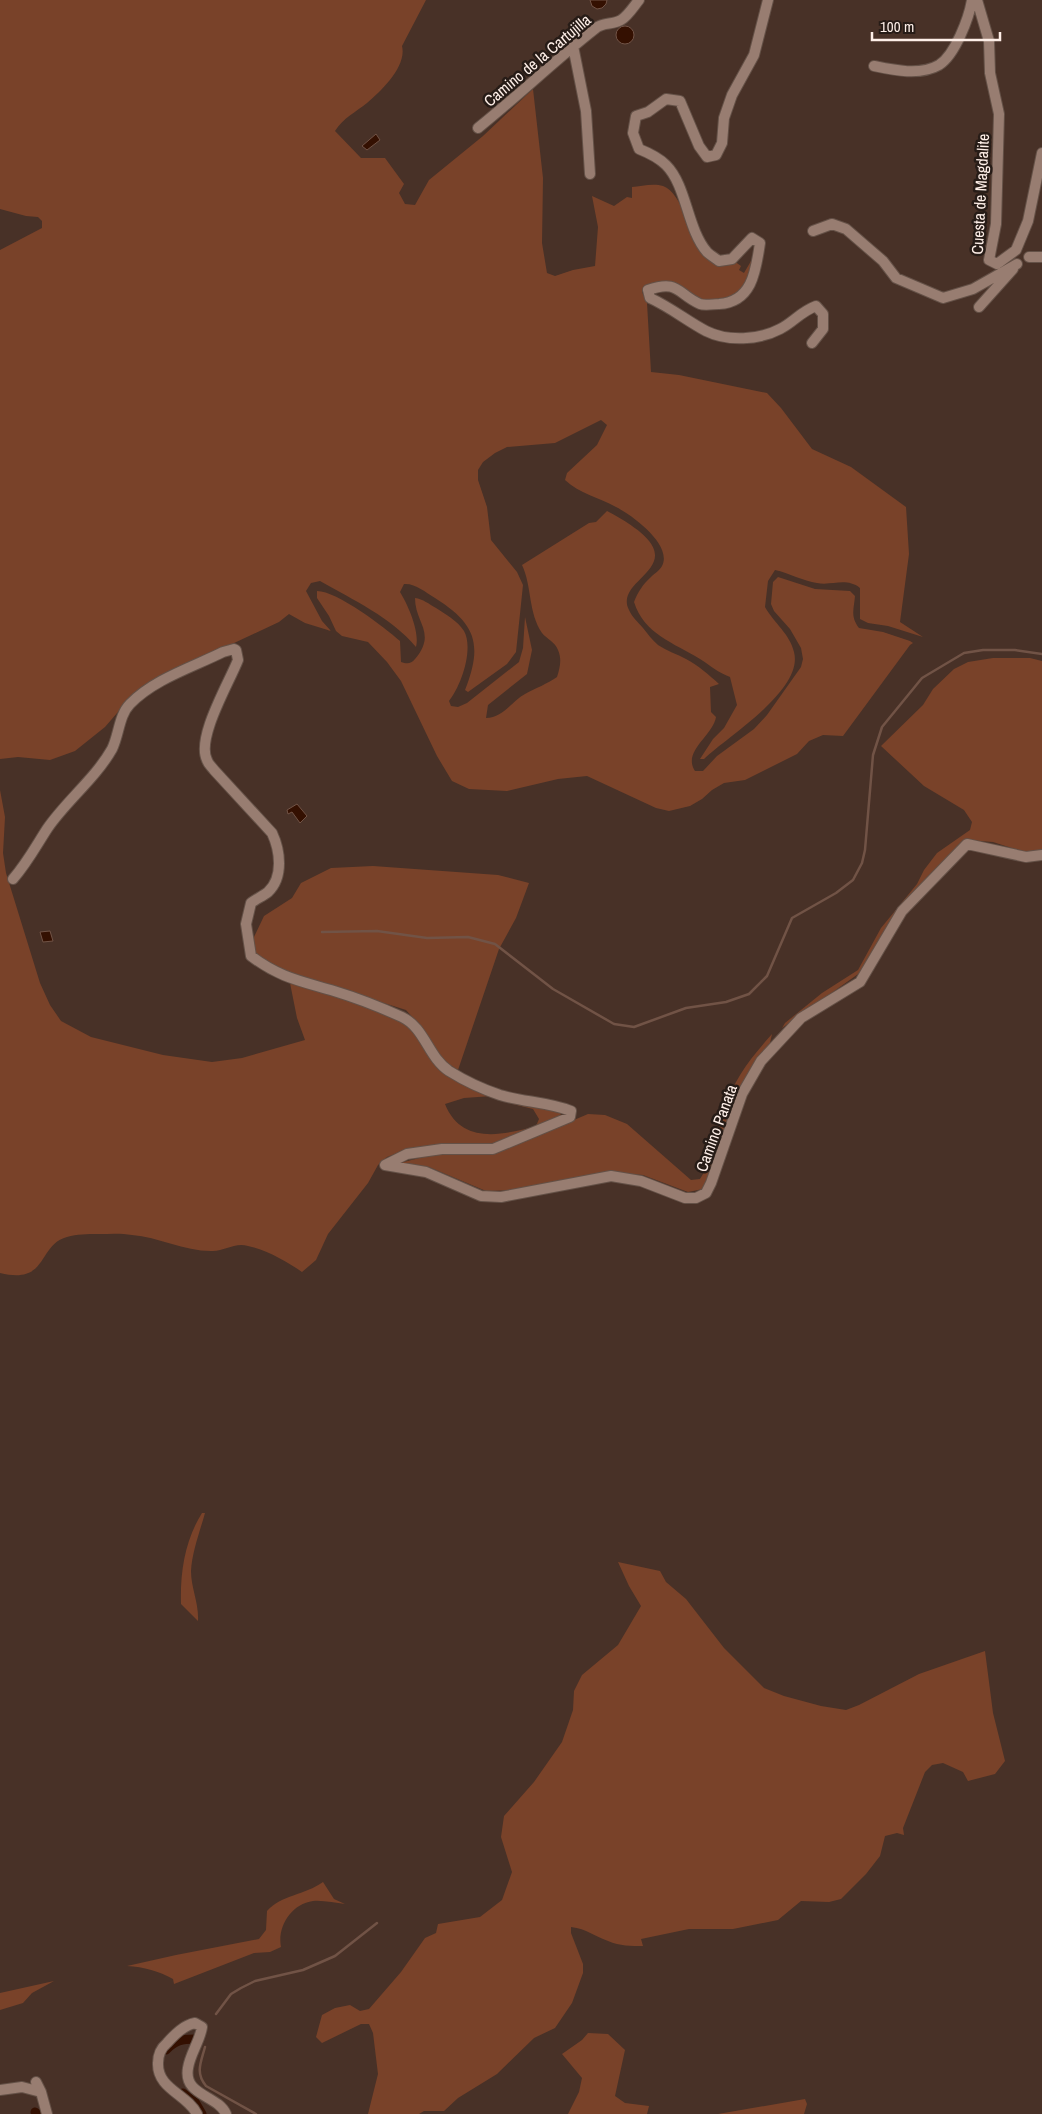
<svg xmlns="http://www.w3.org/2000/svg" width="1042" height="2114" font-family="'Archivo Narrow',sans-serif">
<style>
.green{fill:#794229}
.water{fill:#341001;stroke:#715346}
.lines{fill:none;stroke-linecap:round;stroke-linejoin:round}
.stream{stroke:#715346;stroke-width:2.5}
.canal{stroke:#341001;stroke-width:9}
.minor-casing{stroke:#645147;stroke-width:12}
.minor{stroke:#987d71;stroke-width:10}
.labels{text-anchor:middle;stroke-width:5;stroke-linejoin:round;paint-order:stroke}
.street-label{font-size:16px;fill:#feefe8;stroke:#271c17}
</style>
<rect width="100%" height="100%" fill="#483127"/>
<path class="green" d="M0,0H426L402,46C407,66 382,90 367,103C356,112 343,118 335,131L361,158H385L404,184L399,193L405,204L415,205L429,180L483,136L533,89L543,178L542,243L547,273L555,276L573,270L595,266L598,227L592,196L614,206L627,197L632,198V187C641,186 654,183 663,186C692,197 696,285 734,261L741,266L739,270L744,273L758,249L743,291L724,300L702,302L680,285L647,286L642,292L647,303L651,372L679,375L767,393L781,408L812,449L851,467L906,507L909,554L900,622L923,637L888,626L868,623L860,619V588C846,577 832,586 817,583C803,581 789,573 775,570L768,581L765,607C774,623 790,634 794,652C804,690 728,736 704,759H700L713,739L724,728L737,705L730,677C717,672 711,666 700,659C674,643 644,634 634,602C638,592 643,584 651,577C654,574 660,570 662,566C673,545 632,515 616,507C598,497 580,494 565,480L567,473L597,445L607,425L601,420L555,443L507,447L495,453L483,462L478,470V480L487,507L491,540L517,572L523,585L516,652L507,664L468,692L465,690C483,644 476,624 435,598C425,592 415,583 404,584L400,592C408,605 420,632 416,647C391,617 353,600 320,581L311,583L306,591L322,621L331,631L305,623L289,614L279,622L217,651L124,705L105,727L75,751L50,760L18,757L0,759V250L42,228V221L38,217L26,216L0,209Z
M607,511C711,566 611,575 629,610C632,617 638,622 643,628C648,634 652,640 658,645C667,651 677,654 686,659C698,665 709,675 719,684L710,687L711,712L716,717C713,736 682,751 695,771H703L717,756L754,729L767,715L801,667L803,659L801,648L790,629L774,611L771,604L773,582L778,577L815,589L850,591L855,596C854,609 850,616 859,628L883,632L910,641L913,643L910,645L843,736L823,735L809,741L797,754L745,780L724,783L712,790L702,799L690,806L669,811L656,808L587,776L558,779L507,791L469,789L452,781L437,756L401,681L387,662L368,642L342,636L336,631L329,616L317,598V591C337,591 384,627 400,641L401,662C407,664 411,664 415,659C437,633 415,623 415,598C423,599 429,604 436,608C445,614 458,621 464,631C474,649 461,686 449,701L451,706L458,707L467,703L519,662L523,648L525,617L532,650L527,674L488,705L486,718C503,718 512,701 525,694C536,688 547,684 557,677C560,668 562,659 558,650C555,642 547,639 542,633C528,613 532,586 522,565L589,523L596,522Z
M993,658H1030L1042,661V852L1027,853L993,842L967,840L949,855L913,896L861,972L782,1028L785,1023L822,993L858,970L881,928L917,884L924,870L937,853L970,830L972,822L964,810L924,786L881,746L923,705L933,689L954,669L968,662Z
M0,790L5,817L3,853L6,873L40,983L50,1005L61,1021L91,1037L163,1055L212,1062L242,1058L305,1040L297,1018L290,983L339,996L406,1024L414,1030L441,1069L492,1096L464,1098L445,1104C461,1144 501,1136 536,1126L539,1119L533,1109L501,1101L498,1098L562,1111L560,1116L494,1146L406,1150L387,1157L378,1165L368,1183L328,1234L316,1260L302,1272C286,1261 267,1250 248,1246C234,1242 224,1252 211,1251C184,1251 158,1237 132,1235C121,1233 109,1234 98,1234C87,1234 77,1234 67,1237C37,1245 49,1285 0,1273Z
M373,866L498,875L529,883L516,918L499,949L458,1070L442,1060L423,1029L406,1010L292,974L253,954V939L264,916L292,898L301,883L331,868Z
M772,1034L770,1043L752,1067L734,1105L713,1166L703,1189L688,1192L643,1175L609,1172L523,1190L486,1191L429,1167L396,1164L431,1155L499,1152L588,1114L605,1115L627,1124L691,1180L700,1179C714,1159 716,1135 724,1111C734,1078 750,1059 772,1034Z
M202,1513H205C200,1531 192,1552 191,1571C191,1588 199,1603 198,1621L181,1604C180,1572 185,1540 202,1513Z
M618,1562L660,1571L666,1582L686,1599L724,1648L764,1688L784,1696L821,1706L846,1710L859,1705L919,1674L985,1651L993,1713L1005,1761L995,1774L968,1781L963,1772L943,1763L932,1765L925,1772L903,1828L904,1835L897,1833L885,1836L880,1856L866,1874L841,1899L829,1902L801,1901L778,1920L733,1929H689L641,1939L643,1946C631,1946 620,1946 608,1941C594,1936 587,1929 571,1927V1933L583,1964V1973L572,2003L555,2028L534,2038L497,2074L458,2098L444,2111H424L419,2114H368L378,2074L373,2033L369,2024H361L322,2043L316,2037L322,2015L335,2008L350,2005L360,2011L369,2009L401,1972L425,1938L436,1933L438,1924L480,1917L502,1900L512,1872L501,1837L504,1816L534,1782L562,1742L573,1710L574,1691L582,1675L618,1645L641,1606L629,1586Z
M323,1882L334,1899L345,1904C335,1903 323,1900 313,1901C291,1904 277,1927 281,1947L270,1952L254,1953L174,1984L173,1979C159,1971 144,1967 127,1966L176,1955L259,1939L266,1930L267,1911C281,1895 305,1895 323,1882Z
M54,1981L32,1993L23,2003L0,2010V1993Z
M588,2033L608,2034L625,2050L615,2096L625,2103L649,2106L647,2114H568L579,2092L582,2078L562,2054L582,2040Z
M805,2099L807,2104L804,2114H718Z"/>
<path class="water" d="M590,0H607L606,4L602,8L597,9L592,6Z
M616 35a9 9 0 1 1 18 0a9 9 0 1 1-18 0Z
M376,134L380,140L367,150L362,146Z
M297,804L307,816L300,823L292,812L288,814L287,810Z
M50,931L53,941L43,942L40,932Z"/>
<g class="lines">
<path class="stream" d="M322,932L377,931L427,938L468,937L495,944L553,989L614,1024L634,1027L686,1008L726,1002L749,994L767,976L792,918L836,893L853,880L862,863L865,850L873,755L882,727L922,678L964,653L983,650H1015L1042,654
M216,2014L231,1994L241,1988L255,1981L303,1970L335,1956L377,1923
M205,2047C201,2062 195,2073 206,2086L256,2114"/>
<path class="canal" d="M166,2050C175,2041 182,2039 194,2039
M183,2093L195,2102L202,2114
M35,2112L38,2114"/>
<defs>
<path id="minor" d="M768,0L754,55L732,95L724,118L722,143L716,155L707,157L699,146L680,101L666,99L648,112L636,116L633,133L639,149C649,153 658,157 666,165C687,186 687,229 707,252C710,255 715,258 719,261L732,259L752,238L760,243C756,269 753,302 719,304C714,304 705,306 700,304C677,294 679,279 648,290L650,298C670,307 687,321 706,331C728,342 759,340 780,329C794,322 800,312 816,306L823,314V329L812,343
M977,0L989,41L990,73L999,114L996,224L989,260L997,264L1016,250L1028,221L1042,153
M573,46L586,111L590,174
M874,66C893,70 920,76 939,65C955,55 969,18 972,0
M478,128C518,96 555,60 596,28C603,22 613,25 621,20C628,16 634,6 639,0
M813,231L832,224L846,229L883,261L896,278L943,298L973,289L1017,264
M1029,257H1042
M979,307L1013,269
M13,879C27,863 36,846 47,829C66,801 95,779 112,749C119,735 119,715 130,704C154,679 193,667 223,652L234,649L236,650L238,660C229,683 196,738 207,760C208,764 212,767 214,770L272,833C280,850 284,877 268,892C263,896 256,899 251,903L246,924L251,956C280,978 301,981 334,991C357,998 380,1007 402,1017C425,1028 428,1057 449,1071C465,1081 482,1089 500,1095C523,1102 548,1102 571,1111L570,1117L493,1149H442L407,1154L385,1165
M385,1165L426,1172L481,1196L501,1197L611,1176L641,1181L685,1198H696L706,1193L711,1183L742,1094L761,1061L801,1018L860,982L902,911L967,844L1026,857L1042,855
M36,2082L41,2092L47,2114
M0,2090L22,2087L41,2092
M197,2114C187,2094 157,2089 158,2063C158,2055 161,2048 167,2043C175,2034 184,2025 195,2023L202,2027C200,2041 190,2054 188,2068C183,2096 218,2095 226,2114"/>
</defs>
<use href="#minor" class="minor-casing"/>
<use href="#minor" class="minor"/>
</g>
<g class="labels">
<g class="street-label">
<text transform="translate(537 60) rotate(-40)" y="6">Camino de la Cartujilla</text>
<text transform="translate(980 194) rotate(-87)" y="6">Cuesta de Magdalite</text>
<text transform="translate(716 1128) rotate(-70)" y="6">Camino Panata</text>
</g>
</g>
<path d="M872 32v8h128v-8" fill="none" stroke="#feefe8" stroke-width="2.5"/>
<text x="880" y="32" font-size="15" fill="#feefe8" stroke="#271c17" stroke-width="4" paint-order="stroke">100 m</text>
</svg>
